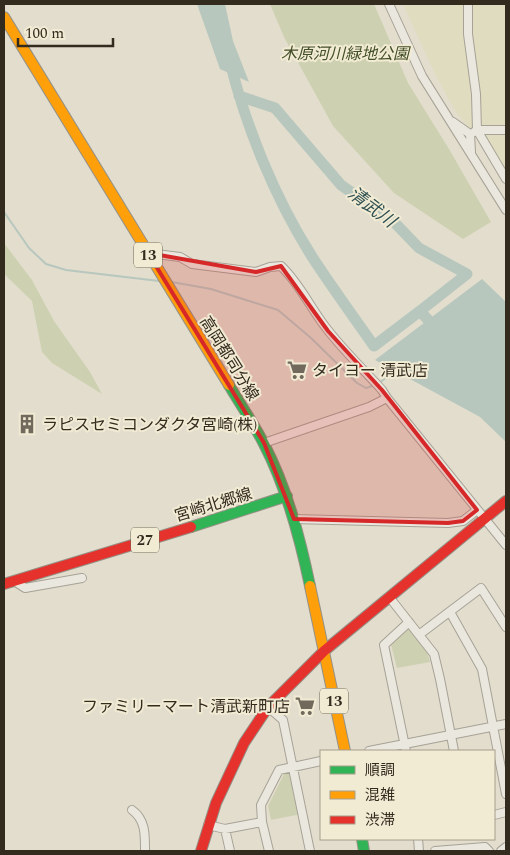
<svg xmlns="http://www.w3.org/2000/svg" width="510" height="855" font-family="Spectral,'Noto Sans JP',serif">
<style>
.farmland{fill:#e0dcbf}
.green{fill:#ced1b1}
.water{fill:#b8c7be}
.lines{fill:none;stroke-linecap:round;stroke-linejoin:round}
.stream{stroke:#b8c7be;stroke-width:2}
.river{stroke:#b8c7be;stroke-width:11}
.street-casing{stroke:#a7a296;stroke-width:10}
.fast-casing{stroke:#969186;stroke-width:12}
.slow-casing{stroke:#969186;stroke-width:12}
.jam-casing{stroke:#969186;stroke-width:12}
.street{stroke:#eae7de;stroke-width:8}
.fast{stroke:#30b455;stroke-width:10}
.slow{stroke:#ff9f0a;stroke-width:10}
.jam{stroke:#e5322d;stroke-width:10}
.marked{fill:#d62828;fill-opacity:0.2;stroke:#d62828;stroke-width:4;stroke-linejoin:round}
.labels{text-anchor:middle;stroke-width:4;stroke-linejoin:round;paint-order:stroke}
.shield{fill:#f2ebd4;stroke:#6d6555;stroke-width:1}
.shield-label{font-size:15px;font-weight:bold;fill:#342b1f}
.park-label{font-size:16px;font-style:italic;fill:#424f28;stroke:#f2ebd4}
.street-label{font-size:16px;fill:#342b1f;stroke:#f2ebd4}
.poi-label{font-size:16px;fill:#342b1f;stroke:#f2ebd4;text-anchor:start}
.water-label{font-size:18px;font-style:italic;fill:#305252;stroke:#f2ebd4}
</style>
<rect width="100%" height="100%" fill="#e2ddcd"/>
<path class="farmland" d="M403,4H506V182L479,134L468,126L457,114L435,74Z"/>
<path class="green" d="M270,4H374L408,83L449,149L491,222L463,239L394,193L333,126L284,37Z
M4,243L32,280L54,321L90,372L102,394L52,363L42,352L32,301L4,274Z
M410,628L427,652L430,662L397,668L391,644Z
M293,770L301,814L271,820L268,806L285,772Z"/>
<path class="water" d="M197,4H225L233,41L249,82L220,69Z
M482,279L506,302V442L480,417L375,360Z"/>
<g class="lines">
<path class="stream" d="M4,212L29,248L46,264L66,270L159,281
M172,282L211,289L278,310L311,338L357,383L366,388L375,385
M379,383L397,370"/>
<path class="river" d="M230,62C246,127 275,198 311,255C331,286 353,316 374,346L420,311L438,331
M239,96L275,108L341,185L394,222L419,248L467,274L420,311"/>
<defs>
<path id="street" d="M389,4L422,76L506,210
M468,4V34L476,94L477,130L506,179
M453,122L470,134L471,152
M474,132L477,130H506
M148,253L180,257L192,264L256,272L270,267L281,266C300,284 311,309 327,329C344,351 364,370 382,390L387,398L506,545
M264,443L369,407L387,398
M294,519L448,523L463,521L477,510
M14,581L25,588L82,578
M390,598L434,654L440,679L454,751
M450,612L482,669L506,794
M420,634L481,588L506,627
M268,707L283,720L310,851
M369,751L506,724
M406,751L384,645L409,622
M132,810C146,820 145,836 145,851
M494,815L506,812
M208,825L225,829L262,822
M225,829L230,851
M418,839L419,851
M269,851L262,822L261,805L279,770L321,761
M435,851L485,847L489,851
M501,851L506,847"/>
<path id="fast" d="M229,385C240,404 254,424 264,444C287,488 300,538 310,586
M191,527L287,496
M362,839L364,851"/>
<path id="slow" d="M4,17L229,385
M310,586L345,751"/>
<path id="jam" d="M4,584L191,527
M324,651L506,501
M201,851L216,803L244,743L268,707L324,651"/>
</defs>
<use href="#street" class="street-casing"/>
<use href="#fast" class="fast-casing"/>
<use href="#slow" class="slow-casing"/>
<use href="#jam" class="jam-casing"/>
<use href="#street" class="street"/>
<use href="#fast" class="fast"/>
<use href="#slow" class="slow"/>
<use href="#jam" class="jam"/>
</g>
<path class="marked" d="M148,253L256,272L281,266L328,331L382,390L477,510L463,521L448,523L294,519L264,443Z"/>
<defs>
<symbol id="supermarket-bare" viewBox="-9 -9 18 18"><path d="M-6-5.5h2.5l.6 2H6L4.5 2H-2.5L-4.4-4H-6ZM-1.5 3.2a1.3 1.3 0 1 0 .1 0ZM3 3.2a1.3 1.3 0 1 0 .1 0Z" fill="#71695c" stroke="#f2ebd4" stroke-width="2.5" paint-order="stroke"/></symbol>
<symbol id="building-bare" viewBox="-9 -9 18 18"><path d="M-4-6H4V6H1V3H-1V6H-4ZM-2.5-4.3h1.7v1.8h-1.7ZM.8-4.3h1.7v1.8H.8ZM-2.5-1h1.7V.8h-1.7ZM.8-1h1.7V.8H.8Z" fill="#71695c" stroke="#f2ebd4" stroke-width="2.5" paint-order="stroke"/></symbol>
</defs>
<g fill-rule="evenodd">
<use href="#supermarket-bare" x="283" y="356" width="28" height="28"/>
<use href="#building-bare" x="13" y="410" width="28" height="28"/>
<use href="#supermarket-bare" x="291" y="692" width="28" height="28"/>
</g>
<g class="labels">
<g class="shield">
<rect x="134" y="242.5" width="28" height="25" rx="4"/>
<rect x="131" y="527.5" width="28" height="25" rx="4"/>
<rect x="320" y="688.5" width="28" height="25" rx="4"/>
</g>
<g class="shield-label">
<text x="148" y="260">13</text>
<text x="145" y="545">27</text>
<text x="334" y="706">13</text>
</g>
<g class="park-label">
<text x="345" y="59">木原河川緑地公園</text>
</g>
<g class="street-label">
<text transform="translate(230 358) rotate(58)" y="6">高岡都司分線</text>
<text transform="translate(213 504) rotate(-17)" y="6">宮崎北郷線</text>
</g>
<g class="poi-label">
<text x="312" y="376">タイヨー 清武店</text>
<text x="42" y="430">ラピスセミコンダクタ宮崎(株)</text>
<text x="290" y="712" text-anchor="end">ファミリーマート清武新町店</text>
</g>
<g class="water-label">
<text transform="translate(372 207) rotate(37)" y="6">清武川</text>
</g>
</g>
<rect width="510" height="855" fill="none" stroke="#342b1f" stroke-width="10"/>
<rect x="320" y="750" width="175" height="90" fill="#f2ebd4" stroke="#a69e8c"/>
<rect x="330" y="766" width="25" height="8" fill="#30b455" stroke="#a69e8c"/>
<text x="365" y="775" font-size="15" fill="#342b1f">順調</text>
<rect x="330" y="791" width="25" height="8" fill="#ff9f0a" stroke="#a69e8c"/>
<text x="365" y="800" font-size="15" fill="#342b1f">混雑</text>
<rect x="330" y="816" width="25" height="8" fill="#e5322d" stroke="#a69e8c"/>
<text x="365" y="825" font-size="15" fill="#342b1f">渋滞</text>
<path d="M18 38v8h95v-8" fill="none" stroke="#342b1f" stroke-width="2.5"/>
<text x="25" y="38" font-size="15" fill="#342b1f" stroke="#f2ebd4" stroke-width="4" paint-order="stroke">100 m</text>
</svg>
